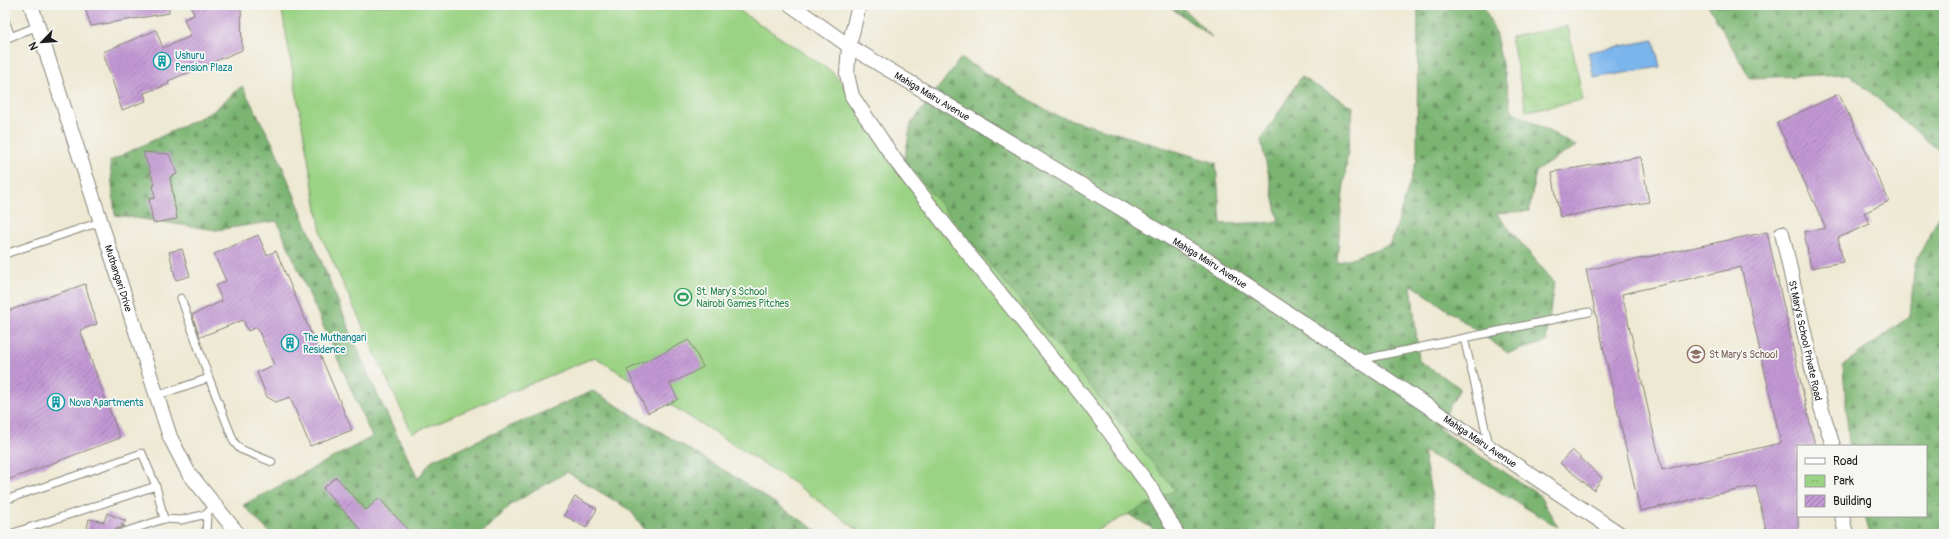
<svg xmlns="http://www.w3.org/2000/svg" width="1949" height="539" font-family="Pangolin,sans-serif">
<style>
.forest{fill:url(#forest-firs);stroke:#4c6847}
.park{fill:url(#park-crowns);stroke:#5c7850}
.pitch{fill:#9bd385;stroke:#5c7850}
.water{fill:#7bb5ec;stroke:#4c6884}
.building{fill:url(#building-hatch);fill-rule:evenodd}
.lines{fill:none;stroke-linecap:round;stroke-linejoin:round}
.service-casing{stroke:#858278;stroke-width:9}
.minor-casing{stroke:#858278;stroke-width:16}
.service{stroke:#fff;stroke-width:7}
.minor{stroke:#fff;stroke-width:14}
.labels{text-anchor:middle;stroke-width:3.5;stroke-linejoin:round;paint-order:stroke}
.culture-label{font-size:10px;fill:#0d838f;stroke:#f6f6f2;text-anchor:start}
.street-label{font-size:10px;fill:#1c1c1c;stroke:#f6f6f2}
.leisure-label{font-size:10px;fill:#27864d;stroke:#f6f6f2;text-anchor:start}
.education-label{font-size:10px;fill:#785e54;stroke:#f6f6f2;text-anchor:start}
</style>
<defs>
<pattern id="forest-firs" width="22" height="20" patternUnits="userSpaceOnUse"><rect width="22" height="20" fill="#7cb572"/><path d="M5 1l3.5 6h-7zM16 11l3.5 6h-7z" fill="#65925d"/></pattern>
<pattern id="park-crowns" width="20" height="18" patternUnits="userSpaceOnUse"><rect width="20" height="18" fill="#9bd385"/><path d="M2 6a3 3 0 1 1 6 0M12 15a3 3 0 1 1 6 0" fill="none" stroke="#85b572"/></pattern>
<pattern id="building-hatch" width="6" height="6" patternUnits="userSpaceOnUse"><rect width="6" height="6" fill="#c399d4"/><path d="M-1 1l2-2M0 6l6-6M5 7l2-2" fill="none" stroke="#9e7cab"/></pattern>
</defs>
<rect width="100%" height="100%" fill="#f6f6f2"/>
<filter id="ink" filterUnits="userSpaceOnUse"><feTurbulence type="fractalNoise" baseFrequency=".025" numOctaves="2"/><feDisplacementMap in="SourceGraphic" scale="8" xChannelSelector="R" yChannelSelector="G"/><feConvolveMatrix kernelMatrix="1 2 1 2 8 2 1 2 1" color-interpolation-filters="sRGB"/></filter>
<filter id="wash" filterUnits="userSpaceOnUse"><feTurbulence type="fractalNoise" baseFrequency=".012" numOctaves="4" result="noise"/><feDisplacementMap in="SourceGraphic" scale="16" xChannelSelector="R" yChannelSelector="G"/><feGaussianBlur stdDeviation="0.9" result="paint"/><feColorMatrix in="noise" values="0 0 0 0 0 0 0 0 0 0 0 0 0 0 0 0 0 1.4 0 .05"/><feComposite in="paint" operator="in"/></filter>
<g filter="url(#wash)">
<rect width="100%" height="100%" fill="#eee9d3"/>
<path class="forest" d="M1167,5H1180L1213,38Z
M1426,5H1483L1495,31L1512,111L1576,146L1536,171L1529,211L1496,213L1554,282L1546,342L1508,353L1411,284L1419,361L1460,388L1438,428L1539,495L1558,527L1486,484L1423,451L1439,534H1156L1155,530L1066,477L894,217L911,124L961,58L1055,115L1216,163L1221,224L1279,222L1261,140L1301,77L1353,107L1341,210L1337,263L1391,244L1417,159L1418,8Z
M1708,5H1944V155L1849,74L1750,78Z
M242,86L274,146L370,379L418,479L432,460L593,391L735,477L822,534H648L630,510L567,472L512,504L481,534H271L243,505L372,437L277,221L216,230L115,215L110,161L212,112Z
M1944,207V534H1869L1864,516H1926V446H1849L1843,365L1910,316L1915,263Z"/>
<path class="park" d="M1568,26L1583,100L1526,111L1511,37Z"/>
<path class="pitch" d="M281,5H731L832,72L1175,490L1090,534H863L794,483L595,357L412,433L322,238Z"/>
<path class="water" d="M1654,40L1660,67L1594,78L1588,52Z"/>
<g id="blocks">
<path class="building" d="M84,5H169V13L91,26Z
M191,5H241L242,50L168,81L169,84L144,93L146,101L122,110L103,52L156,30L163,48L191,36L184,19L194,15Z
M1839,94L1889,201L1864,213L1870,224L1838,238L1843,262L1811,268L1804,232L1826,228L1777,123Z
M143,152L169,154L177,174L170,177L177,219L153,223L149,199L155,198L153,185H155Z
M1641,157L1649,202L1560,217L1552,172Z
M1767,232L1815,446H1798V534H1767L1756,486L1640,511L1586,270ZM1741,267L1781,443L1662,470L1622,294Z
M258,235L267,255L276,251L352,430L310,446L290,397L276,402L267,397L257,372L274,365L257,327L248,331L243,320L200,337L192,315L222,301L216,286L226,281L214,254Z
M182,249L190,276L176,280L169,252Z
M85,284L97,324L80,330L120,438L5,481V312Z
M689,340L703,367L670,384L678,399L648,413L627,370Z
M1572,450L1602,478L1594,490L1560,463Z
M336,477L366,510L379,498L412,534H365L323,488Z
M575,497L597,509L586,528L564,515Z
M107,513L126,521L121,525L125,526L116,529L113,534H86L89,519L104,522Z"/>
</g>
</g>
<g filter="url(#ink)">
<use href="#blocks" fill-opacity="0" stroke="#858278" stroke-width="1"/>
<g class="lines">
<defs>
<path id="service" d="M5,20L11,37
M5,39L38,26
M5,254L100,222
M181,298L209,378L234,442L240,449L272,462
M1464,338L1489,445
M1359,360L1589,312
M156,396L209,378
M5,500L142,453L156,486L164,519
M10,534L156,486
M118,534L164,519L181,520L207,514
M206,534L207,514L209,511"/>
<g id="minor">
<path id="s1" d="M31,5L170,437L188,472L238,534"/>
<path id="s2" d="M791,5L849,46L1214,264L1620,534"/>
<path d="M859,5L849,46L847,74L852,96L895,160L946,226L1089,404L1150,487L1177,534"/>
<path id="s3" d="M1782,233L1820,404L1833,446"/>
<path d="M1842,516L1846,534"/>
</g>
</defs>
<use href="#service" class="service-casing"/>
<use href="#minor" class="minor-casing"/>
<use href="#service" class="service"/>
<use href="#minor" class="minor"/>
</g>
</g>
<defs>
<symbol id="building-ring" viewBox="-11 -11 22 22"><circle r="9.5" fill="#f6f6f2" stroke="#0f9aa8" stroke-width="1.5"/><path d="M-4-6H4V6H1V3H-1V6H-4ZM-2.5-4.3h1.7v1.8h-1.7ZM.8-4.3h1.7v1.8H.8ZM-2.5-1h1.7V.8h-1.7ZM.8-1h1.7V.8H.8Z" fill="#0f9aa8"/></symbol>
<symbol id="stadium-ring" viewBox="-11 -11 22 22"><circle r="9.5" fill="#f6f6f2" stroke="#2e9e5b" stroke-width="1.5"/><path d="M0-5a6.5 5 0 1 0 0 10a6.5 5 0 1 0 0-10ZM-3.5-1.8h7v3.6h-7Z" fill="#2e9e5b"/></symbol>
<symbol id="school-ring" viewBox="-11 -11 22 22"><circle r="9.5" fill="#f6f6f2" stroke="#8d6e63" stroke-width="1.5"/><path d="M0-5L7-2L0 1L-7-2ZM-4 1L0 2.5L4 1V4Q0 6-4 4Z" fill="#8d6e63"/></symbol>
</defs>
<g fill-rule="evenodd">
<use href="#building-ring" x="152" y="51" width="20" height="20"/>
<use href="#stadium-ring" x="673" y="287" width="20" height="20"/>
<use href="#building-ring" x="280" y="333" width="20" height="20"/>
<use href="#school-ring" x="1686" y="344" width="20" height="20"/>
<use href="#building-ring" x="46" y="392" width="20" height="20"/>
</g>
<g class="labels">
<g class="culture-label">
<text x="175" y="59">Ushuru<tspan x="175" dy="12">Pension Plaza</tspan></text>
<text x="303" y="341">The Muthangari<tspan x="303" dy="12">Residence</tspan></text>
<text x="69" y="406">Nova Apartments</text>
</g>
<g class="street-label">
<text dy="4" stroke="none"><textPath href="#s2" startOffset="168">Mahiga Mairu Avenue</textPath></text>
<text dy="4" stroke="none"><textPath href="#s2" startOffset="492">Mahiga Mairu Avenue</textPath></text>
<text dy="4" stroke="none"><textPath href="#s1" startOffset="287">Muthangari Drive</textPath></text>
<text dy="4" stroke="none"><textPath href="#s3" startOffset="110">St Mary's School Private Road</textPath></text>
<text dy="4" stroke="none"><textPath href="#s2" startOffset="816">Mahiga Mairu Avenue</textPath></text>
</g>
<g class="leisure-label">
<text x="696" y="295">St. Mary's School<tspan x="696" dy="12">Nairobi Games Pitches</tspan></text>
</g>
<g class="education-label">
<text x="1709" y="358">St Mary's School</text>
</g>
</g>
<rect width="1949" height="539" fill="none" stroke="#f6f6f2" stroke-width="20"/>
<rect x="1797" y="445" width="130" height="72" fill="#f6f6f2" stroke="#9f9f9c"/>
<rect x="1805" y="458" width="20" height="6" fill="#ffffff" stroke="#9f9f9c"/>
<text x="1833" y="465" font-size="12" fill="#1c1c1c">Road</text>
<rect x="1805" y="475" width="20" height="12" fill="url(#park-crowns)" stroke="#9f9f9c"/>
<text x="1833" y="485" font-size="12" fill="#1c1c1c">Park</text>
<rect x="1805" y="495" width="20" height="12" fill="url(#building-hatch)" stroke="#9f9f9c"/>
<text x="1833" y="505" font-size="12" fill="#1c1c1c">Building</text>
<g transform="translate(42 42) rotate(245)" stroke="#f6f6f2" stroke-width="3" paint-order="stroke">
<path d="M0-3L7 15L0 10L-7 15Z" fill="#1c1c1c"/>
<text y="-6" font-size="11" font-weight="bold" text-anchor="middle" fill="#1c1c1c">N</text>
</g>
</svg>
